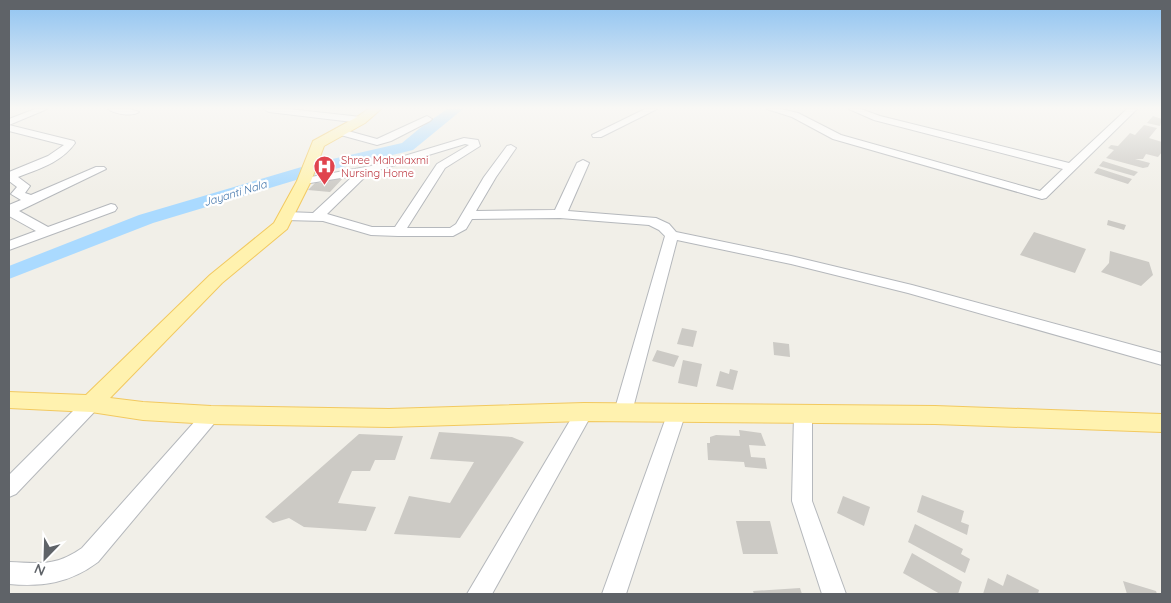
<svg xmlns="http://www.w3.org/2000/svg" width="1171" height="603" font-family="Quicksand,sans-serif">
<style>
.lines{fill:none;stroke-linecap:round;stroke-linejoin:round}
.river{fill:#aadaff;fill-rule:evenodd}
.building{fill:#cccac5}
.minor-casing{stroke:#b5b8bc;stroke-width:2}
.major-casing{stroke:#f2c960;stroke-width:2}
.minor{fill:#fff;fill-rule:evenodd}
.major{fill:#fff2af;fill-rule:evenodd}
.labels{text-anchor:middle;stroke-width:4.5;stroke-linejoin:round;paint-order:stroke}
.far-health-label{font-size:11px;fill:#be3a42;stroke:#fff;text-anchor:start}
.far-water-label{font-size:11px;font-style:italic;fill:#4174aa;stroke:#fff}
</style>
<rect width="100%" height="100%" fill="#f1efe8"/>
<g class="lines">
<path class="river" d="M447,109H463L413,150L326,171L153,223L9,279V266L139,215L315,163L402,143L420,128Z"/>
</g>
<path class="building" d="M1153,116L1162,119L1160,126L1147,123Z
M1144,125L1157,128L1149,138L1162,142L1161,144L1162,152L1158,157L1146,154L1143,159H1135L1150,163L1148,167L1143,168L1106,158L1114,150L1108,148L1111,145L1118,146L1130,133L1135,135Z
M1103,161L1138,172L1134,176L1099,166Z
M1098,168L1132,179L1128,184L1094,173Z
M345,176L330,192L308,190L316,182L321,183L327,177Z
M1108,220L1126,225L1124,230L1107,225Z
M1034,232L1086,249L1075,273L1020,255Z
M1110,251L1149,262L1153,275L1141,286L1101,272L1109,263Z
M682,328L697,331L693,347L677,344Z
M773,342L789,344L790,357L774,355Z
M657,350L679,356L674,367L652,361Z
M683,360L702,364L697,387L678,383Z
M730,369L738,371L733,390L716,386L720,371L729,374Z
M739,430L761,433L766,446L749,445L751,457L765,458L767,469L745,467L744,462L708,460L707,443H710V437L716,435L740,436Z
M439,432L512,437L524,442L460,538L394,534L409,496L450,503L474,462L430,459Z
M359,434L403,436L395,460H375L370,471H352L338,503L376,507L366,531L304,527L289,518L273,523L265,517Z
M922,495L964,511L961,522L969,525L967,535L917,512Z
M843,496L870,507L864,526L837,513Z
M736,521H770L778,554H743Z
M915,524L963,549L961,554L970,559L965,573L908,542Z
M912,553L962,582L958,594H940L903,573Z
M1007,574L1039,590L1038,594H983L988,578L1003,586Z
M1123,581L1156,591L1157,594H1127Z
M800,588L802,594H754L753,591Z"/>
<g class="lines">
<defs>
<path id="minor" d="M35,109H47L9,125V119Z
M108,109H130L139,112C132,117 115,114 108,109Z
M264,109H289L361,117L366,120L361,123L269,112Z
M645,109H657L601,137H593L592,135Z
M767,109H781L798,113L841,135L1040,191L1063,169L874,120L849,109H861L880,116L1069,163L1127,109H1137L1046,198L1042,199L833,139L792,117Z
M427,116L432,119L430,121L391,141L377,145L337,134L336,132L341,129L377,139Z
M9,125L74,141L75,143C62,162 39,169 18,177L30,186L25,193L31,195L96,167H104L106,169L19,211L48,227L111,204L115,205L117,208L115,211L9,250V241L36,231L9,216V205L21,200L11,194L17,187L9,181V172L48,156L64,145L9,131Z
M464,138L478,140L480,146L445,168L407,228H450L456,224L484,177L507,146L511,145L516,148L496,177L476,211L555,210L577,163L583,160L589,163L568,211L656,218L669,224L676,232L791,256L912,285L1162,353V365L908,293L791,264L677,240L632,412L629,417L623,419L617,417L614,412L665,236L659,230L649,225L560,218L472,219L466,229L453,236H398L371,235L323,221L286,220L280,216L286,212L313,213L353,176L304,184L300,183L298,181L300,179L371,166ZM465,144L469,145L437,164L395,227H372L327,214L369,173Z
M91,397L97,399L100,404L97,409L16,494L9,497V475L85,399Z
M584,405L590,407L593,412L492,594H467L578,407Z
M677,405L683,407L686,412L626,594H602L668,412L671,407Z
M803,407L809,409L812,414V501L846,594H822L792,501L794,414L797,409Z
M211,408L217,410L220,415L217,420L98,562C70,583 43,587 9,584V562C40,563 55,567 82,548L205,410Z"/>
<path id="major" d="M368,109H381L365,123L324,146L311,181L287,229L222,283L110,398L143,402L211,406L389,409L584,403L935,406L1162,414V432L935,424L584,421L389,427L211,424L143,420L91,412L9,408V392L86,395L210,275L274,223L297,181L313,141L357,117Z"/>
</defs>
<use href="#minor" class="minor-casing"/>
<use href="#major" class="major-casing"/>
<use href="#minor" class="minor"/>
<use href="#major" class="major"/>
</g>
<linearGradient id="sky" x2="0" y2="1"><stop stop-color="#8fc3f1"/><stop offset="0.56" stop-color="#f9f8f5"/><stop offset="1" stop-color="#f9f8f5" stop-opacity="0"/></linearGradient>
<rect width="1171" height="193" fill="url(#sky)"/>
<defs>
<symbol id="hospital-pin" viewBox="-11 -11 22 30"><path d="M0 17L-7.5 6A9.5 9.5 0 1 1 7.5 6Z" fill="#e0444e" stroke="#fff"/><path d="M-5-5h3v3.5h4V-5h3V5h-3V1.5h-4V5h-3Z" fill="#fff"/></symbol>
</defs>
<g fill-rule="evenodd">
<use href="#hospital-pin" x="312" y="154" width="25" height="34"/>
</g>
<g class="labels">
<g class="far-health-label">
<text x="341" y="164">Shree Mahalaxmi<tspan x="341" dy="13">Nursing Home</tspan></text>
</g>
<g class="far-water-label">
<text transform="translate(235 193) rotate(-17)" y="4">Jayanti Nala</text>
</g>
</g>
<rect width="1171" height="603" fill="none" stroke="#5f6368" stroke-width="20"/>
<g transform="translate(45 558) rotate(203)" stroke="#ffffff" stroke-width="4" paint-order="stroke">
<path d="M0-4L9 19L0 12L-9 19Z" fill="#5f6368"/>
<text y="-8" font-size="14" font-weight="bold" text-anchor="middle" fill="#5f6368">N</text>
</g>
</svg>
